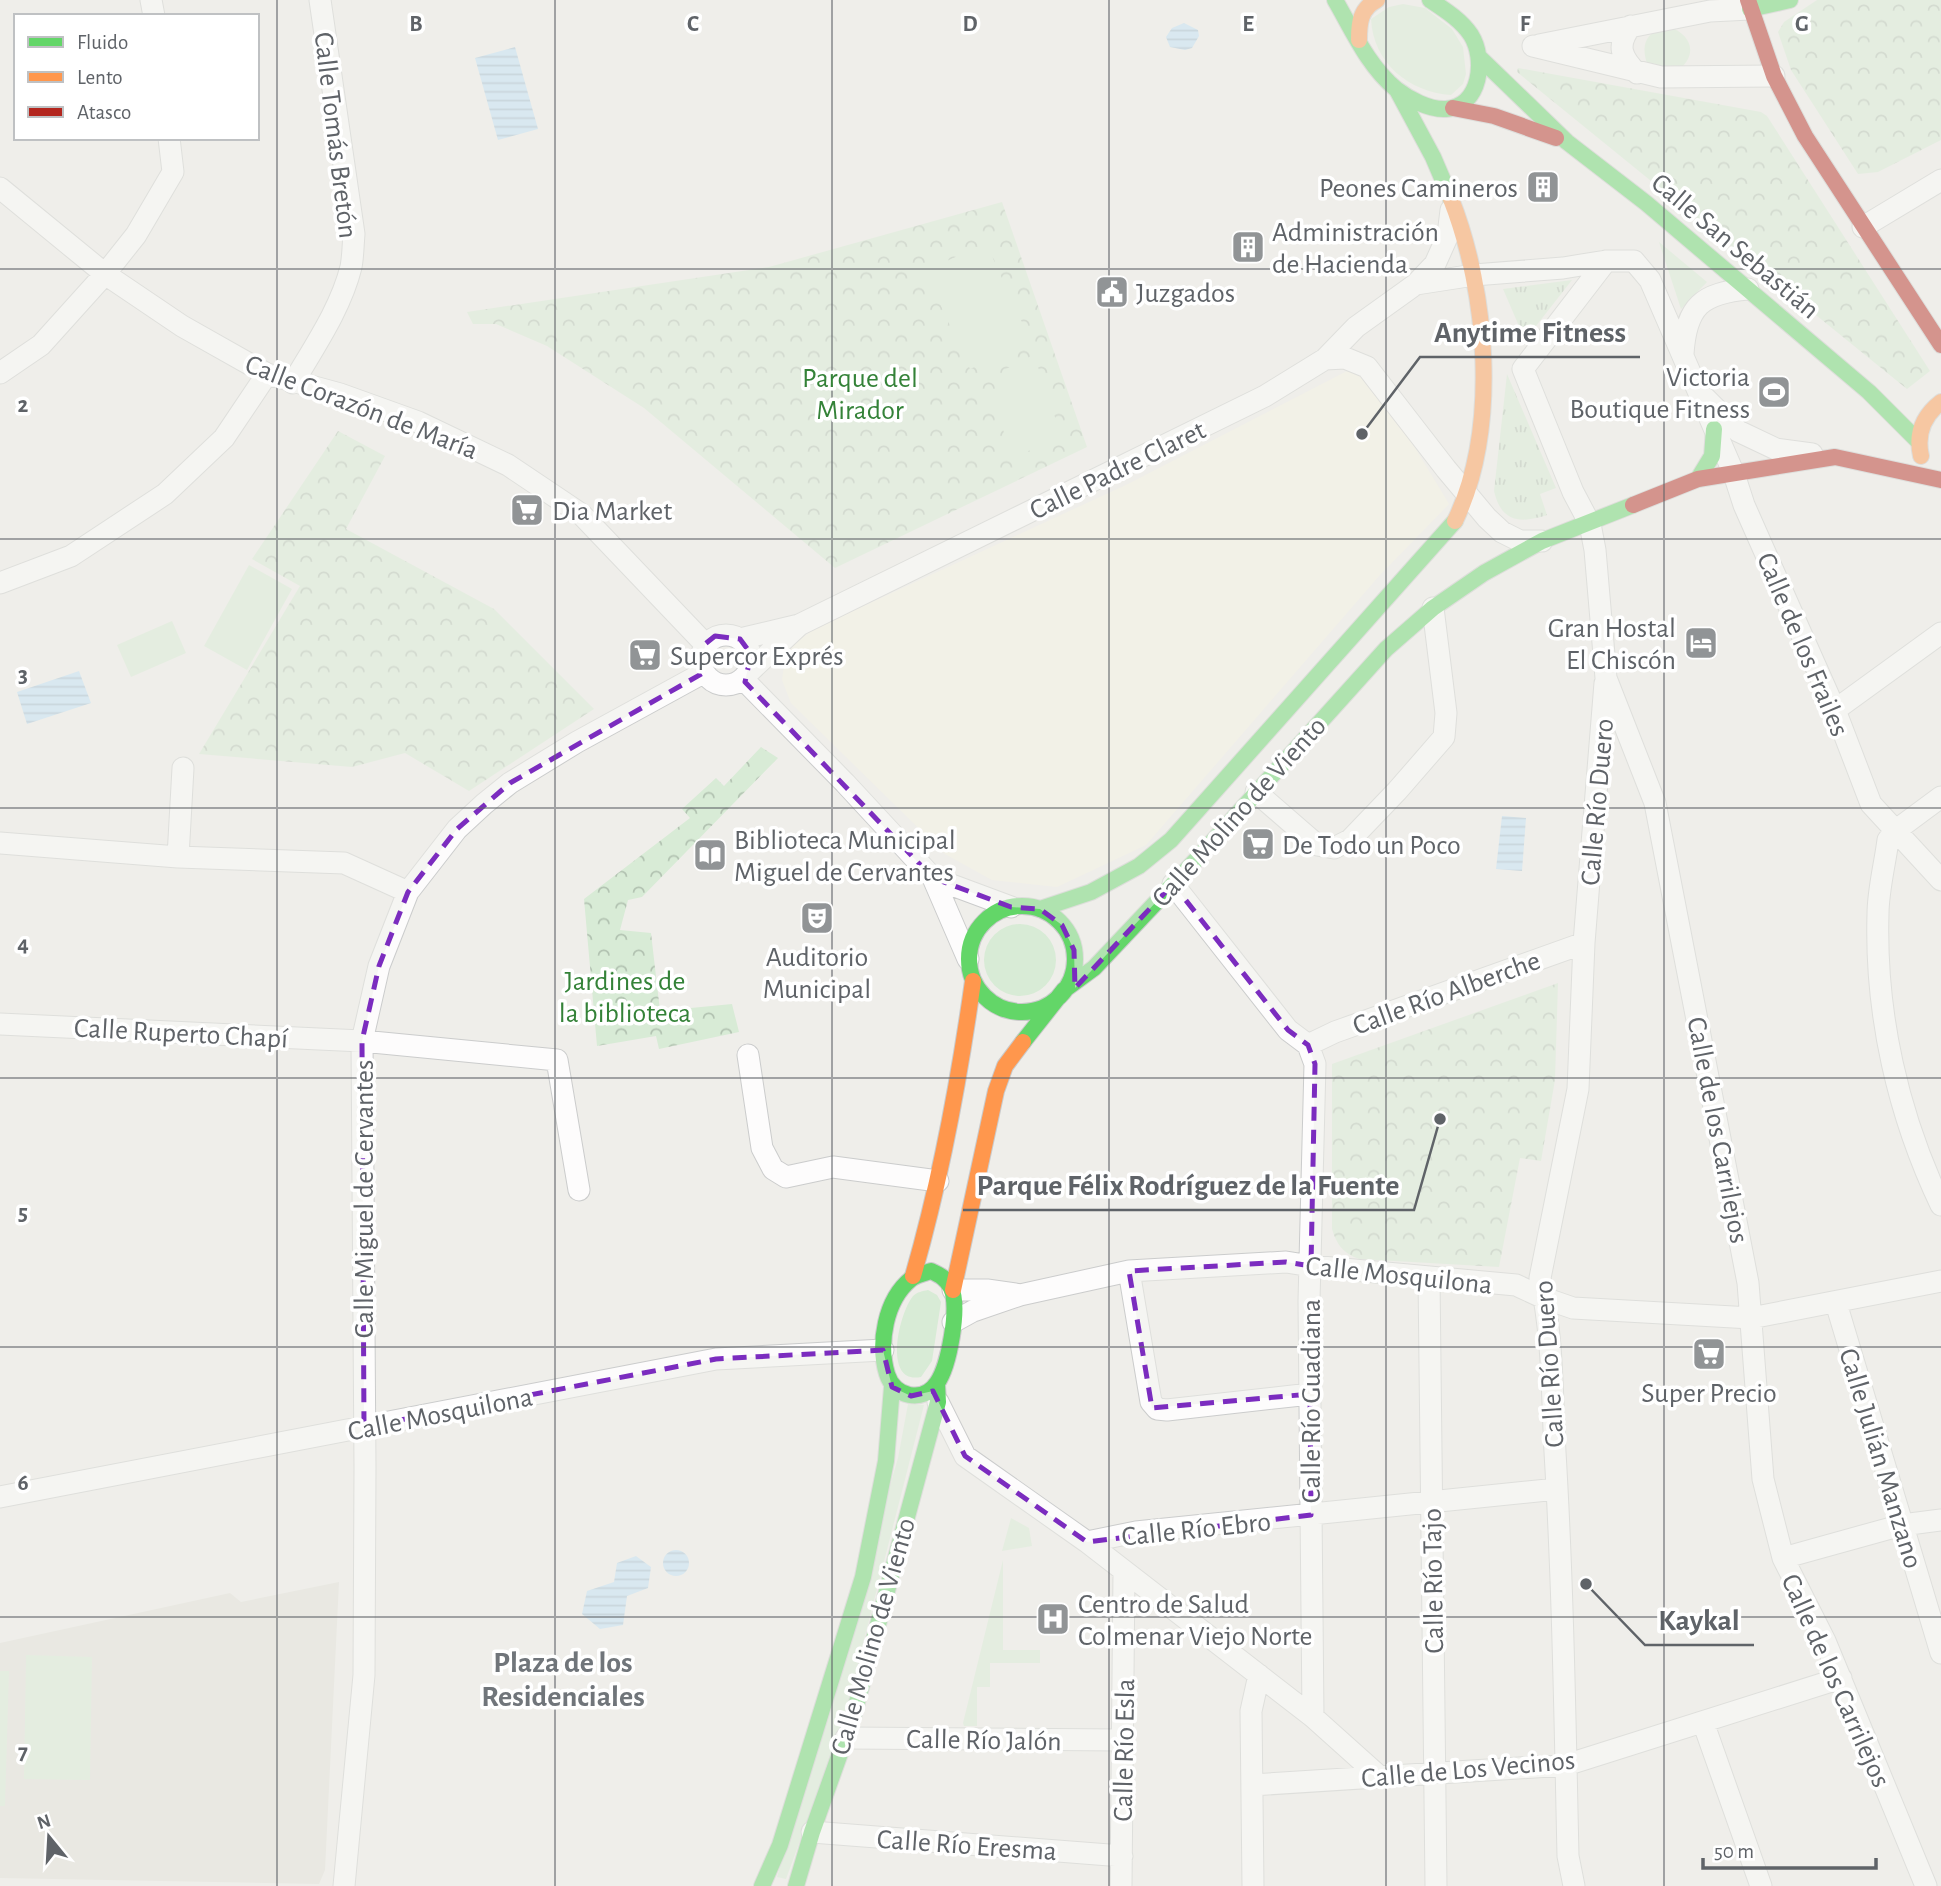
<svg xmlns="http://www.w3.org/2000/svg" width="1941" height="1886" font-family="'Alegreya Sans',sans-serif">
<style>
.commercial{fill:#f7f3e4}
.education{fill:#e2e0da}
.grass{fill:url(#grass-tufts)}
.park{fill:url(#park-crowns)}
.garden{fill:#d8ebd6}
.water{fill:url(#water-rules)}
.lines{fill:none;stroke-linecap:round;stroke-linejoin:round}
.street-casing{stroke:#cbcccc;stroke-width:23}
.fast-casing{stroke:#cacacb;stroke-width:18}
.slow-casing{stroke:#cacacb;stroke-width:18}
.jam-casing{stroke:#cacacb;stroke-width:18}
.street{stroke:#fdfcfc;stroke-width:21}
.fast{stroke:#63d668;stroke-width:16}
.slow{stroke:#ff974d;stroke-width:16}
.jam{stroke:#b3261e;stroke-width:16}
.marked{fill:none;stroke:#7b2cbf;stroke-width:5;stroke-dasharray:14 9;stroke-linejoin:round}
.grid{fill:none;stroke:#5f6368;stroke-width:2;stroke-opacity:0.55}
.labels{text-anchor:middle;stroke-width:7;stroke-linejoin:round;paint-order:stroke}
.street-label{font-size:28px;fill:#5f6368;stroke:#fff}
.poi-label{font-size:28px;fill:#5f6368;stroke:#fff;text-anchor:start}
.park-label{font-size:28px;fill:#348238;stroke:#fff}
.neighbourhood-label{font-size:30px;font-weight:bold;fill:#70757a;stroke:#fff}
.grid-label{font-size:23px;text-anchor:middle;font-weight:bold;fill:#5f6368;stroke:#fff;stroke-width:7;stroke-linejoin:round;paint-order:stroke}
.leader{fill:none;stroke:#5f6368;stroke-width:2.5}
.callout-dot{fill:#5f6368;stroke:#fff;stroke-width:2.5}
.callout-label{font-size:30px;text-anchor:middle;font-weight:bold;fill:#5f6368;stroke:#fff;stroke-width:7;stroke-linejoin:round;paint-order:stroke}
</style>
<defs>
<pattern id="grass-tufts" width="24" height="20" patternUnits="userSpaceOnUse" patternTransform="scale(1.75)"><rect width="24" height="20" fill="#d8ebd6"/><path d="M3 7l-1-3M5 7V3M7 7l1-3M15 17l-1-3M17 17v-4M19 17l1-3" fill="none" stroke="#b2c2b1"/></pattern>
<pattern id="park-crowns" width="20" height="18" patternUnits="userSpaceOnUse" patternTransform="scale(1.75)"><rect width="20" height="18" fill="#d8ebd6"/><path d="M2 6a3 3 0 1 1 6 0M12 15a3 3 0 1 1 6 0" fill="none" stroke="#b2c2b1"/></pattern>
<pattern id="water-rules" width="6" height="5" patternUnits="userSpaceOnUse" patternTransform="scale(1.75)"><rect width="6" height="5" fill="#bfe0f9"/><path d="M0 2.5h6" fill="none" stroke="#9eb9cd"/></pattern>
</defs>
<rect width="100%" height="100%" fill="#efeeea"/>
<path class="commercial" d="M1355,367L1409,438L1449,504L1379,576L1146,845L1057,887L992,880L945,854L791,703L782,680L785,659L795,643L816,628L1128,484Z"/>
<path class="education" d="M339,1582L325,1870L319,1884L0,1878V1643L230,1593L241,1602Z"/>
<path class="grass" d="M1572,280L1525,340L1503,289Z
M1507,374L1556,488L1540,494L1547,515C1520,524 1501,522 1494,491Z"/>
<path class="park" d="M1817,0H1941V140L1878,172L1858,174L1791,70L1778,32L1784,22Z
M1518,68L1761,112L1767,116L1930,371L1907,389L1517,72Z
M1002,202L1087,447L835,568L644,408L547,346L496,324H473L467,312L769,267Z
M338,431L385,456L346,529L494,609L594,709L469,791L405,753L352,767L199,754L300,586L252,559Z
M761,747L778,758L642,897L628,900L620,930L651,933L660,1011L732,1004L739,1032L659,1049L656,1036L597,1046L584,899L690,818L682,809L716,778L724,786Z
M1558,983L1555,1080L1541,1161L1520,1158L1499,1267L1359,1259C1343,1253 1337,1245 1332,1229V1064Z"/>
<path class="garden" d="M1403,4L1425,8L1452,29L1463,47L1466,74L1463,84L1451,95C1409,92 1373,63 1371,19L1389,7Z
M1669,27C1694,35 1698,58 1675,72L1647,63C1640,44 1648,29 1669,27Z
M1659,242L1707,282L1681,309Z
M986,243L1031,342L970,369L925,271Z
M1034,355L1060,432L1056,439L1014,457L997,415L1001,413L997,405L1006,369Z
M249,565L292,589L247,670L204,646Z
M172,621L186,653L131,677L117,645Z
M984 960a36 36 0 1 1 72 0a36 36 0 1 1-72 0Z
M928,1290L937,1295L941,1302L932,1361L921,1377C882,1385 899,1313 913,1296C917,1292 923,1291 928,1290Z
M908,1404L924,1405L842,1726L786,1879L777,1877L898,1458Z
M1011,1518L1029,1528L1032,1546L1002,1551Z
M1003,1560V1650H1040V1663H990V1687H977V1726H964L963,1723Z
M26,1655L92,1657L90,1780L24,1779Z
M0,1671H9L5,1806H0Z"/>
<path class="water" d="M1184,23L1198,30L1199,36L1192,48L1185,50L1170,47L1166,37L1172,28Z
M515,47L538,129L498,140L475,58Z
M79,671L91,703L27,724L17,692Z
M1502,816L1526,818L1522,871L1496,869Z
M663 1563a13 13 0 1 1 26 0a13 13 0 1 1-26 0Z
M636,1556L651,1567L648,1588L627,1596L623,1625L600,1629L582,1614L587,1591L614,1582L617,1563Z"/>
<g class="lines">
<defs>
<path id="street" d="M151,0L154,16
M1631,26C1616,45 1621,57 1637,73
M1539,45L1710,11L1750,9
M1533,46L1661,77L1774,76
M0,188L105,274L182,326L267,374L340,394L418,422L508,465L581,514L705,644
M1863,227L1941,180
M1606,261L1523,369L1573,492L1590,524L1595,550L1606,678L1655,803L1748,1283L1763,1479L1783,1558L1825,1641L1926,1886
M1416,284L1474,275L1563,268L1606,261H1634L1650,280L1734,474L1744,505L1835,710L1871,804L1941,880
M1683,354C1686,306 1702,293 1748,289
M1325,359L1345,358L1367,367L1446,469L1487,518L1502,532L1520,541H1542
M0,373L41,345L105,274L136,235L173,172L169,138
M293,383C314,347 341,308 351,267C353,257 353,245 354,234L320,0
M1705,398L1738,431L1776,449L1812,454
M0,583L71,556L165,494L224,438L267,374
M701 660a25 25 0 1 1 50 0a25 25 0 1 1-50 0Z
M740,639L799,625L1265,396L1325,359L1356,327L1416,284L1435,264L1448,235L1451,210
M748,673L798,626
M743,679L845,783L933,878L968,959
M1835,710L1941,633
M1256,792L1317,845L1334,848L1350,840L1397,791L1444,737L1446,713L1433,608
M1941,797L1895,831L1888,840C1885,864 1878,890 1878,914C1875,1014 1898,1115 1941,1205
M0,843L178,857L344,863L408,892
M178,857L183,768
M933,878L1011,907
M1173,884L1288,1030L1308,1045L1315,1064L1309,1301L1313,1717
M0,1024L362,1041L557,1060L579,1190
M1308,1045L1335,1032L1584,943
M748,1055L762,1148L773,1169L786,1177L833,1167L938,1181
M1129,1271L1151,1402L1157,1409L1167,1410L1310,1394
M1429,1277L1436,1886
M953,1290H987L1015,1294
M1836,1303L1941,1653
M953,1322L973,1311L1020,1295L1129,1271L1286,1262L1311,1266L1516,1285L1544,1298L1573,1308L1751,1318L1941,1281
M938,1402L965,1456L1087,1542L1313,1717L1380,1777
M0,1497L716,1359L883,1350
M1087,1542L1136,1532L1557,1489
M1783,1558L1902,1525L1941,1520
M1703,1722L1761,1886
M846,1738L1123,1740
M1252,1785L1566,1765L1841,1678
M812,1832L1122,1856
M344,1886L364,1675L365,1468L362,1041L379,966L408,892L457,829L484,804L510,783L577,742L703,673
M1121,1886L1124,1571
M1253,1886L1251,1711L1259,1675
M1574,1886L1568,1856C1565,1722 1563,1587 1555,1452C1552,1395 1553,1334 1540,1278L1578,1089L1584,943L1605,683"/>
<path id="fast" d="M1335,0C1353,31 1368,66 1396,89C1409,99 1429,110 1446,109C1481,106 1486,59 1471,35C1461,20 1445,10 1430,0
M1750,9L1790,0
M1480,58L1567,142L1646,203L1869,392L1918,441
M1397,90L1433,157L1451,199
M1698,479L1712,456L1714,429
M969 959a53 53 0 1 1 106 0a53 53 0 1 1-106 0Z
M1040,909L1091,892L1139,866L1171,840L1455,521
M1023,1042L1064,990L1094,968L1195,861L1386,649L1433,608L1484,573L1542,541L1633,505
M931,1271C940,1275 947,1279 951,1288C960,1307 949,1366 937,1383C923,1404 894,1397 887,1374C878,1344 885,1300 911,1279C916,1275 925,1273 931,1271Z
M762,1886L780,1845L863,1577L886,1461L892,1387
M796,1886L812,1832L853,1717L938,1402L937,1385"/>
<path id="slow" d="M1359,40C1359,23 1360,9 1377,0
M1451,199C1488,293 1499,429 1455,521
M1921,456C1916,434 1923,416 1941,402
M913,1276C941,1179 959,1081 973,981
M953,1290L996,1091L1005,1066L1023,1042"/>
<path id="jam" d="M1748,0L1774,76L1805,136L1941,345
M1453,108L1494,116L1556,138
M1633,505L1698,479L1835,457L1941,480"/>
</defs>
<use href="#street" class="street-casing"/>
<use href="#fast" class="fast-casing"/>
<use href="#slow" class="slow-casing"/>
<use href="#jam" class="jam-casing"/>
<use href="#street" class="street"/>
<use href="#fast" class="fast"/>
<use href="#slow" class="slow"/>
<use href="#jam" class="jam"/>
</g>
<path d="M0 0H1941V1886H0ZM715,636L740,639L751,654L745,682L933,878L1011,907L1040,909L1062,925L1074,950L1075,988L1173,884L1288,1030L1308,1045L1315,1064L1311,1266L1286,1262L1129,1271L1152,1408L1310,1394L1311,1515L1087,1542L965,1456L933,1391L911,1396L892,1387L883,1350L716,1359L364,1427L362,1041L379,966L408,892L457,829L510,783L703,673L705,644Z" fill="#efeeea" fill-opacity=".55" fill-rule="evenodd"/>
<path class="marked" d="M715,636L740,639L751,654L745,682L933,878L1011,907L1040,909L1062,925L1074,950L1075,988L1173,884L1288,1030L1308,1045L1315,1064L1311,1266L1286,1262L1129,1271L1152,1408L1310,1394L1311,1515L1087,1542L965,1456L933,1391L911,1396L892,1387L883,1350L716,1359L364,1427L362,1041L379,966L408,892L457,829L510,783L703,673L705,644Z"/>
<path class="grid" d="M277,0V1886M555,0V1886M832,0V1886M1109,0V1886M1386,0V1886M1664,0V1886M0,269H1941M0,539H1941M0,808H1941M0,1078H1941M0,1347H1941M0,1617H1941"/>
<defs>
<symbol id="building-square" viewBox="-11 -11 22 22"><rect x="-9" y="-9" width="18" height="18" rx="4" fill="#919496" stroke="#fff"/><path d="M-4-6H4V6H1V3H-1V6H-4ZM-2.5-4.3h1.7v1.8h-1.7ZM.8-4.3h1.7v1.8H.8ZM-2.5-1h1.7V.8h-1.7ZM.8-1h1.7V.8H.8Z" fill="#fff"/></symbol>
<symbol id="civic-square" viewBox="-11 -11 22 22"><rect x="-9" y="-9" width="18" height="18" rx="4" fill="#919496" stroke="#fff"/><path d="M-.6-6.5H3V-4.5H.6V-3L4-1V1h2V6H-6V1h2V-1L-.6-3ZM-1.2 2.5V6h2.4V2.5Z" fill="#fff"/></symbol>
<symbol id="stadium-square" viewBox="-11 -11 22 22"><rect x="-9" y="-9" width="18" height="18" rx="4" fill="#919496" stroke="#fff"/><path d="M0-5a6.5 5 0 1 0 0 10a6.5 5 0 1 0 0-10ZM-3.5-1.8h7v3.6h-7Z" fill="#fff"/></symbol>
<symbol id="supermarket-square" viewBox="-11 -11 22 22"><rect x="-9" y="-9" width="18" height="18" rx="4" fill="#919496" stroke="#fff"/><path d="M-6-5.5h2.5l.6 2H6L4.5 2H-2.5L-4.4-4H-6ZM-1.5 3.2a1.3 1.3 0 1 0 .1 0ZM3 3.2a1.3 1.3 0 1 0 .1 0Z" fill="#fff"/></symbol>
<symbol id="hotel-square" viewBox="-11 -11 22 22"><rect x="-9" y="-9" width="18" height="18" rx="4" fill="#919496" stroke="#fff"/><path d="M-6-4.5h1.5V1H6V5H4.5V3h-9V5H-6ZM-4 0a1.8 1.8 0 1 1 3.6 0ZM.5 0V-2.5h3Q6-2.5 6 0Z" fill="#fff"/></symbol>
<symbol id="library-square" viewBox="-11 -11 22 22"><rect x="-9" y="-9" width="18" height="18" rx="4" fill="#919496" stroke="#fff"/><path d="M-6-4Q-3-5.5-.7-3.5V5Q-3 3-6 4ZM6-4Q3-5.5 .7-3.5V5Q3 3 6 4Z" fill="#fff"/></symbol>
<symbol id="theatre-square" viewBox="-11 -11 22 22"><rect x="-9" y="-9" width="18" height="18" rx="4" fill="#919496" stroke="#fff"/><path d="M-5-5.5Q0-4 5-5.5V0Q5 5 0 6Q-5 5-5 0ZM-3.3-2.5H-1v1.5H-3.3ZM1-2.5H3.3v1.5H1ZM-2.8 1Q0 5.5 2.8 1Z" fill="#fff"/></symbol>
<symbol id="hospital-square" viewBox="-11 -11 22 22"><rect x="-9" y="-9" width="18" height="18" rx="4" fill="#919496" stroke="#fff"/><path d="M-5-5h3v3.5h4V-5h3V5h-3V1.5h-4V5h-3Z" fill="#fff"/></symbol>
</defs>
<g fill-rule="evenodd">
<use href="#building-square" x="1524" y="168" width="38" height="38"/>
<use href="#building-square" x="1229" y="228" width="38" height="38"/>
<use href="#civic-square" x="1093" y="273" width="38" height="38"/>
<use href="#stadium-square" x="1755" y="373" width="38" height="38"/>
<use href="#supermarket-square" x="508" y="491" width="38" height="38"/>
<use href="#hotel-square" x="1682" y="624" width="38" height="38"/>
<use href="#supermarket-square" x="626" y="636" width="38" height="38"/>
<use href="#supermarket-square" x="1239" y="825" width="38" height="38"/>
<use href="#library-square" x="691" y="836" width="38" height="38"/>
<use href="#theatre-square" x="798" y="899" width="38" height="38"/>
<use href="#supermarket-square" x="1690" y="1335" width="38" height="38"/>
<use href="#hospital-square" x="1034" y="1600" width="38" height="38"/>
</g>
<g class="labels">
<g class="street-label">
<text transform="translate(337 135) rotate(83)" y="10">Calle Tomás Bretón</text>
<text transform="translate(1736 245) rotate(40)" y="10">Calle San Sebastián</text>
<text transform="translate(362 406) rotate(21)" y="10">Calle Corazón de María</text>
<text transform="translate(1117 469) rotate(-26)" y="10">Calle Padre Claret</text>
<text transform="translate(1804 644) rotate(67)" y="10">Calle de los Frailes</text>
<text transform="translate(1596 802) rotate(-85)" y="10">Calle Río Duero</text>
<text transform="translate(1238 811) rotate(-48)" y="10">Calle Molino de Viento</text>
<text transform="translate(1446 992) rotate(-20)" y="10">Calle Río Alberche</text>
<text transform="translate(181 1032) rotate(3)" y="10">Calle Ruperto Chapí</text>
<text transform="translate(1719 1130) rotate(79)" y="10">Calle de los Carrilejos</text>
<text transform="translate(363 1199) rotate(-90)" y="10">Calle Miguel de Cervantes</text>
<text transform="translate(1399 1274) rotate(6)" y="10">Calle Mosquilona</text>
<text transform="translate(1548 1364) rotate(-94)" y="10">Calle Río Duero</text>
<text transform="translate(1310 1401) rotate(-90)" y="10">Calle Río Guadiana</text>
<text transform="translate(440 1413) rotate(-11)" y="10">Calle Mosquilona</text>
<text transform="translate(1882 1458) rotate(73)" y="10">Calle Julián Manzano</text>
<text transform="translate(1196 1528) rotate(-6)" y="10">Calle Río Ebro</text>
<text transform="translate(1432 1581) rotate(-91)" y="10">Calle Río Tajo</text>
<text transform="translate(872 1636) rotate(-74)" y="10">Calle Molino de Viento</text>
<text transform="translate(1837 1680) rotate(66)" y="10">Calle de los Carrilejos</text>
<text transform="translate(984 1739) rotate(1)" y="10">Calle Río Jalón</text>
<text transform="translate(1123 1750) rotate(-89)" y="10">Calle Río Esla</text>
<text transform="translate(1468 1768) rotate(-5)" y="10">Calle de Los Vecinos</text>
<text transform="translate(967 1844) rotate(4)" y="10">Calle Río Eresma</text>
</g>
<g class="poi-label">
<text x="1518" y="197" text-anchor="end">Peones Camineros</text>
<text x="1272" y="241">Administración<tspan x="1272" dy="32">de Hacienda</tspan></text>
<text x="1136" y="302">Juzgados</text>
<text x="1750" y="386" text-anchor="end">Victoria<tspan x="1750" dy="32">Boutique Fitness</tspan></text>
<text x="552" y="520">Dia Market</text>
<text x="1676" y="637" text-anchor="end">Gran Hostal<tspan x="1676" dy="32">El Chiscón</tspan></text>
<text x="670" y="665">Supercor Exprés</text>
<text x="734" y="849">Biblioteca Municipal<tspan x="734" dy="32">Miguel de Cervantes</tspan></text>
<text x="1282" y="854">De Todo un Poco</text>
<text x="817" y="966" text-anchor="middle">Auditorio<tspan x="817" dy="32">Municipal</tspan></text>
<text x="1709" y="1402" text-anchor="middle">Super Precio</text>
<text x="1078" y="1613">Centro de Salud<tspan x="1078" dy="32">Colmenar Viejo Norte</tspan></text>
</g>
<g class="park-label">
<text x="860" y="387">Parque del<tspan x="860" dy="32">Mirador</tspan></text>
<text x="625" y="990">Jardines de<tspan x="625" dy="32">la biblioteca</tspan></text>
</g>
<g class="neighbourhood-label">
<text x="563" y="1672">Plaza de los<tspan x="563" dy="34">Residenciales</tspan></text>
</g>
</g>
<g class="grid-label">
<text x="416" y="31">B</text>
<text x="693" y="31">C</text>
<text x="970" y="31">D</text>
<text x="1248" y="31">E</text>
<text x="1525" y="31">F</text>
<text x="1802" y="31">G</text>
<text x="23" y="412">2</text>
<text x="23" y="682">3</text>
<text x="23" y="951">4</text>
<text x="23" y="1220">5</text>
<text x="23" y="1490">6</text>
<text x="23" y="1759">7</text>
</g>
<path class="leader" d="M1362 434L1420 357H1640M1440 1119L1414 1210H963M1586 1584L1645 1645H1754"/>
<g class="callout-dot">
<circle cx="1362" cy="434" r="7"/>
<circle cx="1440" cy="1119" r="7"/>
<circle cx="1586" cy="1584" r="7"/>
</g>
<g class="callout-label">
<text x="1530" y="342">Anytime Fitness</text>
<text x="1188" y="1195">Parque Félix Rodríguez de la Fuente</text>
<text x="1699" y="1630">Kaykal</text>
</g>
<rect x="14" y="14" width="245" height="126" fill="#ffffff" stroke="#bfc1c3" stroke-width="2"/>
<rect x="28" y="37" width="35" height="10" fill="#63d668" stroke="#bfc1c3" stroke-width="2"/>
<text x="77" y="49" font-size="21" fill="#5f6368">Fluido</text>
<rect x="28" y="72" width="35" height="10" fill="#ff974d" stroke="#bfc1c3" stroke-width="2"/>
<text x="77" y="84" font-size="21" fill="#5f6368">Lento</text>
<rect x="28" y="107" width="35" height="10" fill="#b3261e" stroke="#bfc1c3" stroke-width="2"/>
<text x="77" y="119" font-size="21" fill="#5f6368">Atasco</text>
<g transform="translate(49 1837) rotate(342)" stroke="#ffffff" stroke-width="5" paint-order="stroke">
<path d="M0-5L12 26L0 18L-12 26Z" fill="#5f6368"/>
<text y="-10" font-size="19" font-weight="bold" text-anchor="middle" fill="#5f6368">N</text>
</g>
<path d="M1703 1858v10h173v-10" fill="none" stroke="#5f6368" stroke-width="3.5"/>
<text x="1714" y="1858" font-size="21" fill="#5f6368" stroke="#ffffff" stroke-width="5" paint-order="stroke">50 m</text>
</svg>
